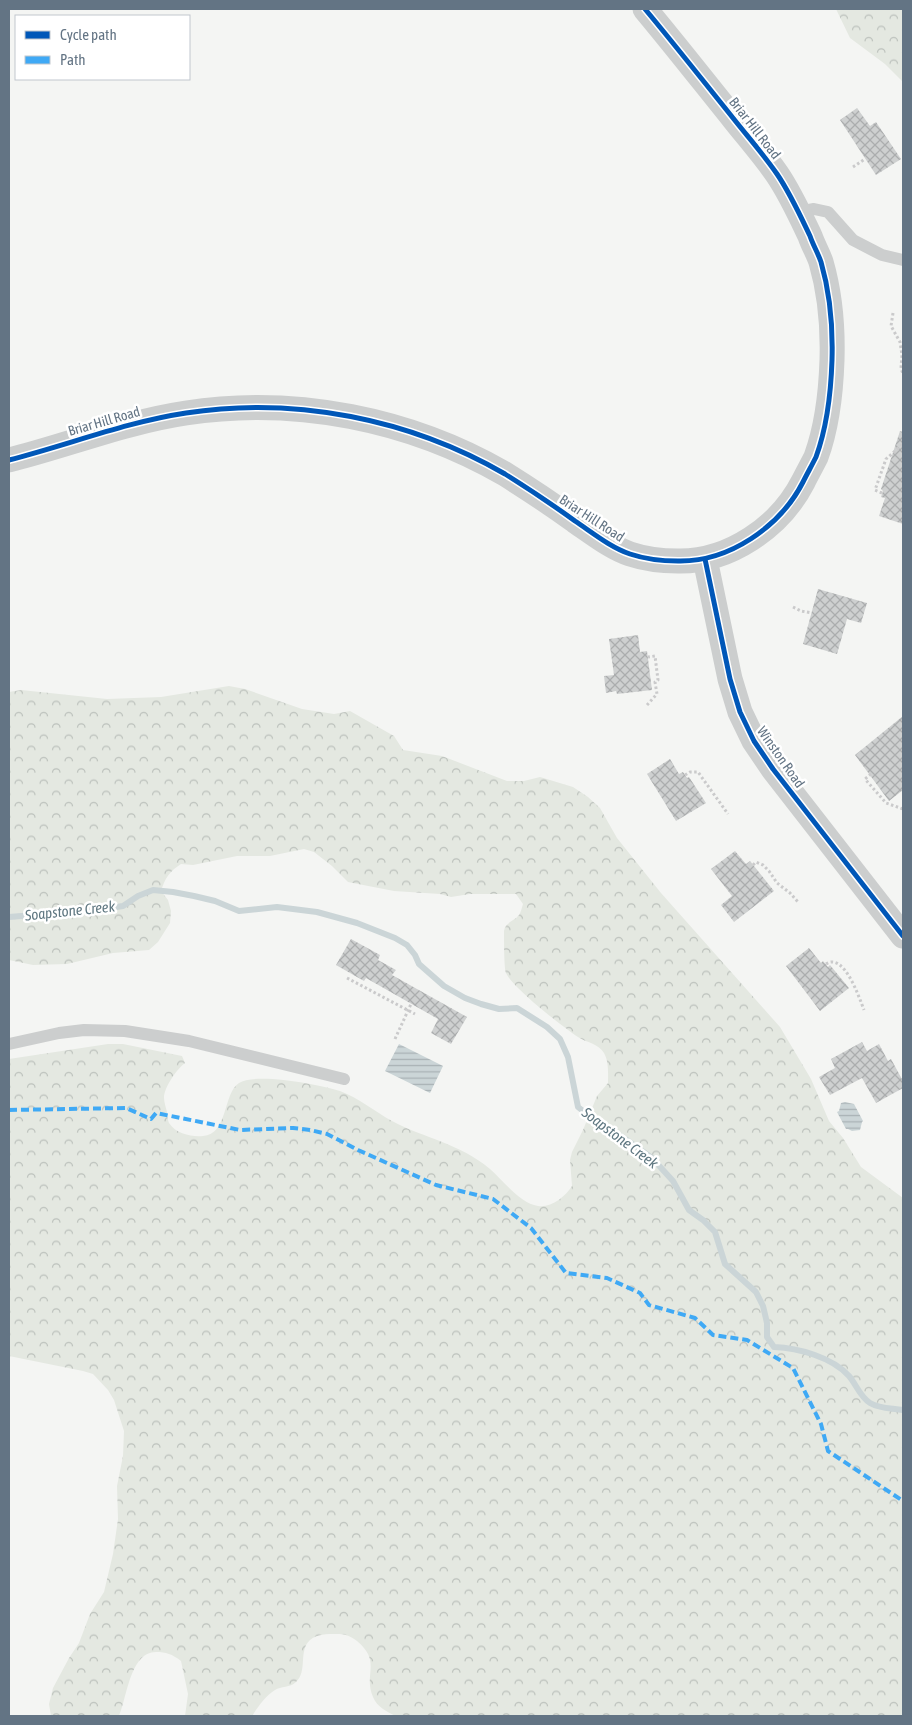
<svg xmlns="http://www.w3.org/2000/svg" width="912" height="1725" font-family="'Asap Condensed',sans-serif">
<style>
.forest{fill:url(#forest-crowns)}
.water{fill:url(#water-rules)}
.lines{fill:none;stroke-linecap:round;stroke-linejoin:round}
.stream{stroke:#cbd5d7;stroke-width:6}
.building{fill:url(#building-cross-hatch)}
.path{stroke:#cacacb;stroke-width:3;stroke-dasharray:2.5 2.5;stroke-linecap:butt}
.service{stroke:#cccece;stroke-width:12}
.minor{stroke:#cccece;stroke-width:25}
.quiet{stroke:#3fa9f5;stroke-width:4;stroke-dasharray:8 4;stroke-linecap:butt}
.cycleway-casing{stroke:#fff;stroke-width:8}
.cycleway{stroke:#0057b8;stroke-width:5}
.labels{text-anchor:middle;stroke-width:5;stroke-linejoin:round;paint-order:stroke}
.street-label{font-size:14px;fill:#637484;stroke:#fff}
.water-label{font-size:15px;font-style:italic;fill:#5f7781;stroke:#fff}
</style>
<defs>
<pattern id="forest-crowns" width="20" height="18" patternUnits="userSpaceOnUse" patternTransform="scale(1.25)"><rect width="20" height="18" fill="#e4e8e1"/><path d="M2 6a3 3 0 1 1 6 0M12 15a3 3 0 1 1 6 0" fill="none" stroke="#bcc1bc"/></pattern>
<pattern id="water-rules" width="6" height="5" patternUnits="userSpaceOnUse" patternTransform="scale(1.25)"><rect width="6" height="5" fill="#cbd5d7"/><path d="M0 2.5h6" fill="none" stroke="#a8b1b4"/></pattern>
<pattern id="building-cross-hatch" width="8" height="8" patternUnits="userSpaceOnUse" patternTransform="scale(1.25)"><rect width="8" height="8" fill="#ced0d0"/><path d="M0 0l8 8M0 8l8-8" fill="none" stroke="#abadae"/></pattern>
</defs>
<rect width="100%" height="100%" fill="#f4f5f3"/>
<path class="forest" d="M836,9H903V82L885,64L850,38Z
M229,686L245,689L302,709L334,714L350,711L394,736L403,750L442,756L507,781H524L540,777L573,787L588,797L600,808L617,838L661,893L780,1027L811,1079L829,1121L843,1138L861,1167L903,1198V1716H396C387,1712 377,1707 373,1697C363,1674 382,1662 357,1641C349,1635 345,1634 336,1634C327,1634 317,1634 310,1640C298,1651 308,1671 296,1682C290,1688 281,1686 275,1690C265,1696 258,1707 252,1716H185L188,1694L181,1661C172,1654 166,1652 156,1652C130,1652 127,1698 119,1716H51L49,1704L53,1688L69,1658L79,1643L90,1614L104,1592L113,1554L118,1519L117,1486L123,1456L124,1431L114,1400L108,1390L93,1374L83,1371L9,1356V1059L108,1044H123L182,1056L185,1063C177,1069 164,1087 164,1098C164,1102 166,1108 167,1112C167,1115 168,1121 169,1123C176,1134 192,1137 203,1136C228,1135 223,1093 239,1083C256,1072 321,1085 340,1091C359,1098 374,1111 392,1121C426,1139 459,1143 490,1169C503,1180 520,1204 538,1206C551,1208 565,1197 572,1186L570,1160L572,1152L583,1130L597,1096L608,1083C608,1073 609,1062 604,1053C598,1043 587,1043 578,1037C563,1027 513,988 506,973C504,969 504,937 504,931C505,922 515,921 519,915C521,912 522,907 523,904L516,894H470L451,897L440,894L394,891L358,884L348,882L332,866L314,852L304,849L270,856H237L193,865L181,864C170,871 165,878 161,891L168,900L171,911L170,923L158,942L149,950L113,953L67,964L33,965L9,960V692L21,690L107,699L161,697Z"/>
<path class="water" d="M399,1044L443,1066L430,1093L385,1071Z
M845,1102L854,1104L863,1121L862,1122L860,1130L852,1131L848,1129H846L837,1112L839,1111L841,1103Z"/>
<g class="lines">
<path class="stream" d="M9,917L97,910L123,906L138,896L153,890L173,892L194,896L215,901L239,911L277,907L317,912L357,923L395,938L407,945L415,955L419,964L444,986L465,998L481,1004L499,1009L517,1008L547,1027L560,1039L568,1057L578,1107L593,1119L624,1138L652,1158L673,1181L689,1210L703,1220L715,1232L725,1264L756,1292L763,1306L767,1323V1337L774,1347C798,1348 832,1357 849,1376C856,1384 860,1397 870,1403C880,1409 892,1408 903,1410"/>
</g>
<path class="building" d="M857,108L870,126L876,122L901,159L876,175L840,120Z
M900,431L903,432V524L879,516L885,498L881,497L883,491L881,489Z
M818,589L867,603L861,623L847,619L837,654L803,644Z
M638,635L640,652L647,651L652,690L617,694L616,691L606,693L604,676L614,675L609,639Z
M903,716V790L889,801L855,755Z
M670,759L679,774L683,772L687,778L689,777L706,803L676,821L647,774Z
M735,851L746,864L750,861L774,891L734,922L721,905L732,896L711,869Z
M351,939L380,955L378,960L396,970L392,975L467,1017L451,1044L431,1033L438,1019L366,978L364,981L336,965Z
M809,948L821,963L823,961L828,967L830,965L849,988L820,1011L786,966Z
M862,1042L867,1051L879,1044L888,1061L891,1059L903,1081V1088L876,1103L862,1078L830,1095L819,1077L835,1068L831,1059Z"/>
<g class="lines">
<path class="path" d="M853,167L865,159
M893,313L891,326L900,342L902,355L901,368L903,374
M882,493L875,490L886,459L903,444
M793,607L801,611L812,613
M647,705L657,694L655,682L658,680L655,656L648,657
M871,774L865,779L886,803L903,809
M685,775L690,772H698L728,814
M753,865L756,862L763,865L769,871L777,883L790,893L798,902
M826,964C844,952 859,997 864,1010
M347,978L415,1014
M395,1039L411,1004"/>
<path class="service" d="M799,212L814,209L828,212L853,240L882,255L903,260
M9,1044L59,1033L84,1030L125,1031L189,1041L344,1079"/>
<path class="minor" d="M9,460C68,445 126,422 186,413C295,396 410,419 505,474C529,489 553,505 575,521C593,533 610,547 630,554C645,559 662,561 678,561C729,562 780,527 803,482C807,474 812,465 816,457C827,427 831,391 832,360C833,327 830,293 821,262C818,253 813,245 810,236C800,215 790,193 777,174C764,155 748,137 733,118C704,82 675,45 645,9
M705,559L730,679L740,712L754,741L773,769L903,936"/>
<path class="quiet" d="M9,1110L126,1108L151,1119L156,1113L240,1130L293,1128L310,1130L327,1134L358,1150L436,1185L493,1199L531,1228L566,1273L607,1278L640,1293L649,1305L695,1318L713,1335L747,1340L793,1368L821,1424L828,1451L903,1501"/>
<defs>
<path id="cycleway" d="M9,460C68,445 126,422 186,413C295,396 410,419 505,474C529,489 553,505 575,521C593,533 610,547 630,554C645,559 662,561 678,561C729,562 780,527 803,482C807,474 812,465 816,457C827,427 831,391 832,360C833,327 830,293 821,262C818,253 813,245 810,236C800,215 790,193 777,174C764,155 748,137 733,118C704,82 675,45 645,9
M705,559L730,679L740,712L754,741L773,769L903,936"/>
</defs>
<use href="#cycleway" class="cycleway-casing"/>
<use href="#cycleway" class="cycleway"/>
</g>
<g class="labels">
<g class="street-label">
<text transform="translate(755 128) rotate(52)" y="5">Briar Hill Road</text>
<text transform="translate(104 421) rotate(-16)" y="5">Briar Hill Road</text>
<text transform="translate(592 518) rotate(33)" y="5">Briar Hill Road</text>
<text transform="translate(781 757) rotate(55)" y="5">Winston Road</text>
</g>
<g class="water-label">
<text transform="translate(70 911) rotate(-6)" y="5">Soapstone Creek</text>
<text transform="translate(620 1138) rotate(37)" y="5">Soapstone Creek</text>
</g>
</g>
<rect width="912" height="1725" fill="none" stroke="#637484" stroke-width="20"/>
<rect x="15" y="15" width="175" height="65" fill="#ffffff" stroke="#c1c7ce"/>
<rect x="25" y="31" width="25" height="8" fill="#0057b8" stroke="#c1c7ce"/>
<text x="60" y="40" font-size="15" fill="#637484">Cycle path</text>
<rect x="25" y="56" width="25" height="8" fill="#3fa9f5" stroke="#c1c7ce"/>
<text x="60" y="65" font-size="15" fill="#637484">Path</text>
</svg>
